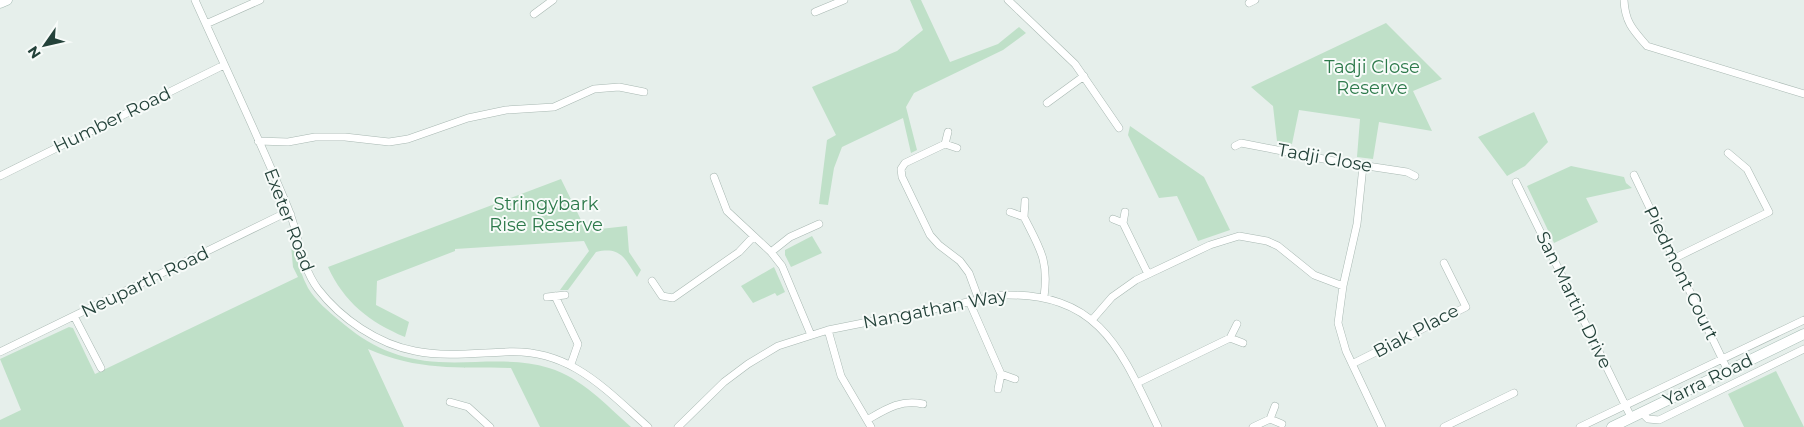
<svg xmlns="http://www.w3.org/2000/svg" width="1804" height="427" font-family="Montserrat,sans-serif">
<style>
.green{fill:#bfe0c8}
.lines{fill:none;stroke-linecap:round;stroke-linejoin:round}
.street-casing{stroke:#a8b8b2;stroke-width:8}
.secondary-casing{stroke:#a4bbb3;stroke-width:11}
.street{stroke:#fff;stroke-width:7}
.secondary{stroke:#fff;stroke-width:10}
.labels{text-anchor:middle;stroke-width:4;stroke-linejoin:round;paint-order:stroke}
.park-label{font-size:18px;fill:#2d7a4b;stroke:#f7fbf9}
.street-label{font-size:18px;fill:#24423a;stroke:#f7fbf9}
</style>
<rect width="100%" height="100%" fill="#e6efeb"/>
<path class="green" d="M910,0H921L950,62L998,44L1019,27L1026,33L1003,50L914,93L906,107L917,150L911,153L903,118L842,147L834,168L828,205L819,204L827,140L836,135L812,87L897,51L923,30Z
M1386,23L1442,79L1413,91L1432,131L1379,122L1373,159L1357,157L1360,119L1299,110L1292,144L1277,141L1273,106L1251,87Z
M1534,112L1548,142L1525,166L1507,176L1478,137Z
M1130,126L1204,177L1230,230L1198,241L1177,196L1159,198L1128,135Z
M1571,166L1624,177L1626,183L1632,188L1586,198L1598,222L1554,243L1527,186Z
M561,179L582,222L600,229L627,226L629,252L641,270L637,277C625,259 621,246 596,252L568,290H560L589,251L584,241L455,249V251L377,281L376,305L409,322L405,337C369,322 344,302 328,267Z
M290,234C295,252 299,271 308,288C316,301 328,311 340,321C369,346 399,360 439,362C475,364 514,357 549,368C582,378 606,405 631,427H540L511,368C458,367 418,371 368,349L404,427H0V420L21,410L0,359L69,327L73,328L95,374L298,277L293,267Z
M812,236L822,253L791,267L785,255V250Z
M774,267L785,292L777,296L775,293L753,303L741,286Z
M1776,371L1804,427H1744L1728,394Z"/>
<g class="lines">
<defs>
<path id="street" d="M195,0C226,69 259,138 288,208C299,234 300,265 318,289C341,319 378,344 415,351C444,357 476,353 505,352C569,348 604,388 648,427
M1008,0L1075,64L1119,128
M1624,0C1625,22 1633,30 1647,46L1804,94
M1249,3L1255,0
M815,12L844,0
M534,14L553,0
M206,24L260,0
M1047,103L1084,76
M948,132L945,144L957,148
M258,141L288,142L315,137H345L389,142L408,139L468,118L506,110L554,107L594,89L619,87L644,92
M945,144L905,163L901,169L902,177L930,235L939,245L960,261L969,273L979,300
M1235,146L1241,143L1334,161L1407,172L1415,176
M1363,166L1357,224L1343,286L1338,323L1346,351L1382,427
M1634,175L1728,371
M0,176L224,65
M714,177L727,211L771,252L782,266L811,335
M1516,182L1631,417
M1010,212L1024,217L1025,201
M1024,217C1040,249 1049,260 1044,297
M1113,219L1123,223L1125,212
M1123,223L1148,274
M771,252L790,237L819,224
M1675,258L1769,212L1747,169L1728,153
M652,281L662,296L673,298L739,252L753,237
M555,296L578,344L571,364
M547,297L565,295
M969,301L1001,374
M74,316L101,368
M1092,320L1112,297L1136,280L1210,245L1239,236L1267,241L1278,246L1314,275L1343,286
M1237,324L1230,338L1243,343
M828,330L841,376L871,427
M0,352L279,216L291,215
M1352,364L1466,307L1444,263
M1137,383L1230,338
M998,389L1001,374L1015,379
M450,402L468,407L490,427
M1275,406L1270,419L1282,424
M1641,412L1648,419L1659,420L1804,349
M867,420C886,409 901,399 923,404
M678,427L724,382L748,364L778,346L828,330L1003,295C1101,293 1121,350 1158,427
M1253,427L1270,419
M1444,427L1514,393
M1580,427L1804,320"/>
<path id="secondary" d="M0,3L7,0
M1612,427L1804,334"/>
</defs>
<use href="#street" class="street-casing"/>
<use href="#secondary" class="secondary-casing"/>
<use href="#street" class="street"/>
<use href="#secondary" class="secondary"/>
</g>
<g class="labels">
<g class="park-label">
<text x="1372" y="73">Tadji Close<tspan x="1372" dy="21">Reserve</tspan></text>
<text x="546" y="210">Stringybark<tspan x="546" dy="21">Rise Reserve</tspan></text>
</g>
<g class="street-label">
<text transform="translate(112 120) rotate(-26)" y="6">Humber Road</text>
<text transform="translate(1325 158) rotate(10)" y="6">Tadji Close</text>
<text transform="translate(289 220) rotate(69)" y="6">Exeter Road</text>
<text transform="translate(1681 273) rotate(64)" y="6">Piedmont Court</text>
<text transform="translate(145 282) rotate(-26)" y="6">Neuparth Road</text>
<text transform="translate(1574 300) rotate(64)" y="6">San Martin Drive</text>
<text transform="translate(935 309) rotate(-11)" y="6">Nangathan Way</text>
<text transform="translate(1416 331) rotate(-28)" y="6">Biak Place</text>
<text transform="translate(1708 380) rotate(-26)" y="6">Yarra Road</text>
</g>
</g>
<g transform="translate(45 45) rotate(236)" stroke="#f7fbf9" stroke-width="4" paint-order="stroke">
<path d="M0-4L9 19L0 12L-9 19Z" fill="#24423a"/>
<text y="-8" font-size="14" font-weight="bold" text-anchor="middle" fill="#24423a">N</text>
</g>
</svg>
